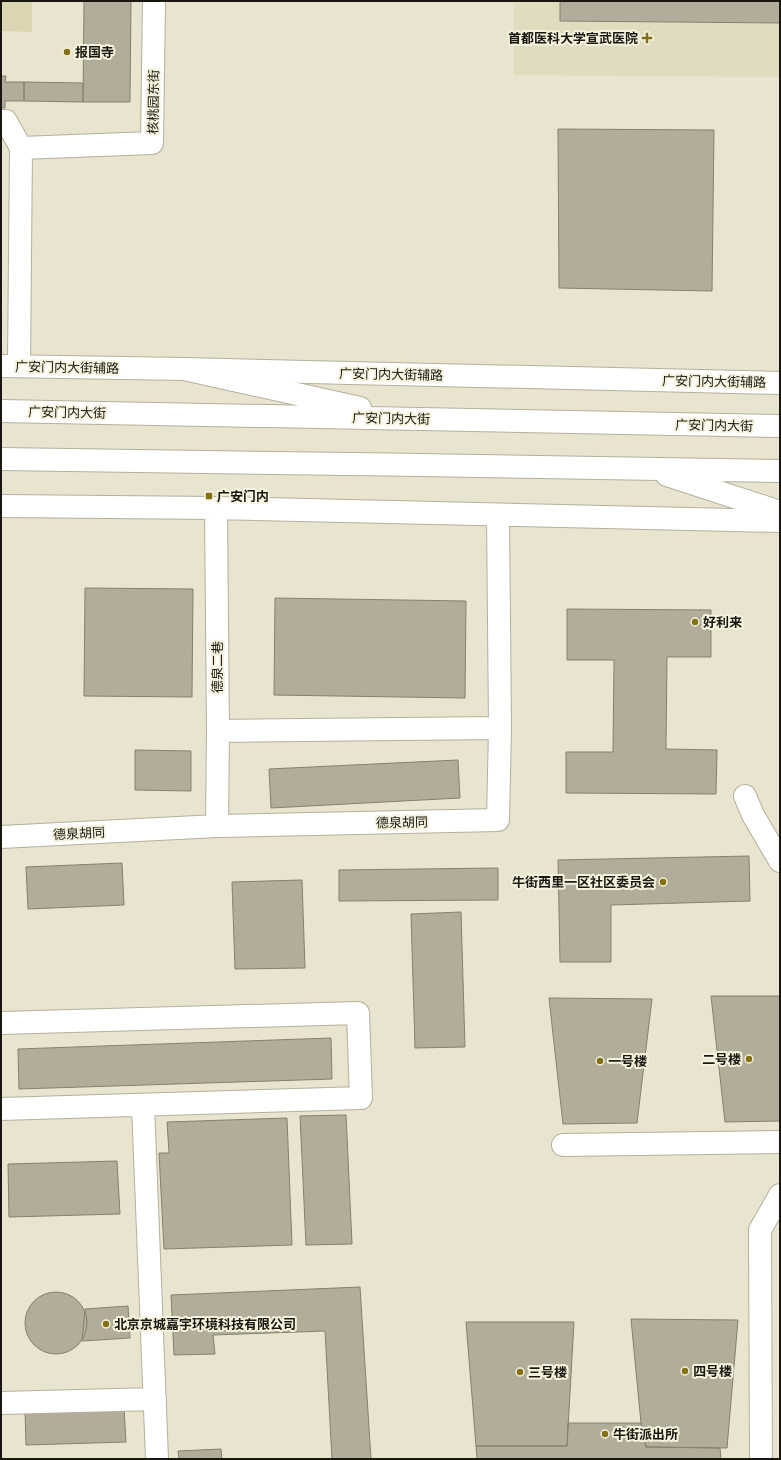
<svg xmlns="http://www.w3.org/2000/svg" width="781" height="1460" font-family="'Sofia Sans Condensed','Noto Sans SC',sans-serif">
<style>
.built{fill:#e1dcc0}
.green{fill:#dcd5b1}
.building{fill:#b1ad9a;stroke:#85816f}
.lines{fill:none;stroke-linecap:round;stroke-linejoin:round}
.minor-casing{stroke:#b3b09c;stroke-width:24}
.major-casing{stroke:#b3b09c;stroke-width:24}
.minor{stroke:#fff;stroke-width:22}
.major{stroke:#fff;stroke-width:22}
.poi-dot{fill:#827213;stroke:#f5f2dd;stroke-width:1.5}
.labels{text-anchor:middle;stroke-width:4;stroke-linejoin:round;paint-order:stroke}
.poi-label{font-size:13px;font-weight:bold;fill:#191710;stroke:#f5f2dd;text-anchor:start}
.street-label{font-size:13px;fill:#191710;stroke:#f5f2dd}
</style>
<rect width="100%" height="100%" fill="#e8e4d0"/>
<path class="built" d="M514,1H780V77L514,75Z"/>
<path class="green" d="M1,1H32V32L1,31Z"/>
<path class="building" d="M84,1H131L130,102H83Z
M560,1H780V23L560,21Z
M1,76H6L5,82H24V101H5V108H1Z
M24,82L83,83V102L24,101Z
M558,129L714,130L712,291L559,288Z
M85,588L193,589L192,697L84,696Z
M275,598L466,601L465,698L274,695Z
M567,609L711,610V657H667L666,749L717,750L716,794L566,793V752H613L614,660H567Z
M135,750L191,751V791L135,790Z
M458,760L460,798L271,808L269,769Z
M749,856L750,901L611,905V962H560L558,860Z
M122,863L124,905L28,909L26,867Z
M498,868V900L339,901V870Z
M302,880L305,968L235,969L232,882Z
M461,912L465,1047L415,1048L411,914Z
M711,996H780V1121L725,1122Z
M549,998L652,999L637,1123L563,1124Z
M331,1038L332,1079L19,1089L18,1049Z
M346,1115L352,1244L306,1245L300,1116Z
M287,1118L292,1245L164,1249L159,1153H169L167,1122Z
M117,1161L120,1214L9,1217L8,1164Z
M360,1287L371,1459H332L325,1331L213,1335L215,1354L174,1355L171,1295Z
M25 1323a31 31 0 1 1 62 0a31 31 0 1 1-62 0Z
M128,1306L130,1338L82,1341L85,1309Z
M631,1319L738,1320L727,1448L646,1447L641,1423Z
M466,1322H574L567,1446H476Z
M124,1408L126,1442L26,1445L25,1411Z
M568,1423H641L646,1447L720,1448L721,1459H477L476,1446H567Z
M221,1449L222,1459H179L178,1451Z"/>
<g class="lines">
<defs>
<path id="minor" d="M1,121H6L21,148L19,366
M21,148L152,143L154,1
M1,366L184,369L780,383
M1,506L216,508L780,521
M216,508L218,731L217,826
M218,731L500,728
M745,796L753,815L780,861
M1,837L217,826L498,820L500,728L498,515
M1,1023L358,1013L361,1098L1,1109
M143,1105L157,1459
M563,1145L780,1142
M1,1403L155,1399
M761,1459L760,1230L780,1195"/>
<path id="major" d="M184,369L360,408
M1,411L780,426
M1,459C261,464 520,465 780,471
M667,475L780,512"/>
</defs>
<use href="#minor" class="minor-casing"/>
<use href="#major" class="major-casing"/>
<use href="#minor" class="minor"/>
<use href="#major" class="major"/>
</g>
<g class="poi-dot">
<path d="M645 32h4v4h4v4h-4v4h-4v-4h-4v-4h4z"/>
<circle cx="67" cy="52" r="4"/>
<rect x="205" y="492" width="8" height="8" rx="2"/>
<circle cx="695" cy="622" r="4"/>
<circle cx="663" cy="882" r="4"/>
<circle cx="749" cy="1059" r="4"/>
<circle cx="600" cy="1061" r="4"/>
<circle cx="106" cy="1324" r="4"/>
<circle cx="685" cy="1371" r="4"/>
<circle cx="520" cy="1372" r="4"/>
<circle cx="605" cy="1434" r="4"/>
</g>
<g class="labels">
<g class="poi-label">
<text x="638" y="43" text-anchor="end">首都医科大学宣武医院</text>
<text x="75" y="57">报国寺</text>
<text x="217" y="501">广安门内</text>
<text x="703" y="627">好利来</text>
<text x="655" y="887" text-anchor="end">牛街西里一区社区委员会</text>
<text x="741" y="1064" text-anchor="end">二号楼</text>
<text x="608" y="1066">一号楼</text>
<text x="114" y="1329">北京京城嘉宇环境科技有限公司</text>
<text x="693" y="1376">四号楼</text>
<text x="528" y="1377">三号楼</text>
<text x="613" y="1439">牛街派出所</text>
</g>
<g class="street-label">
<text transform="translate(153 102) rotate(-89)" y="5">核桃园东街</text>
<text transform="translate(67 367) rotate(1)" y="5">广安门内大街辅路</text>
<text transform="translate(391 374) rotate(1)" y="5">广安门内大街辅路</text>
<text transform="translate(714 381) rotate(1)" y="5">广安门内大街辅路</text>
<text transform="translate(67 412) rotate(1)" y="5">广安门内大街</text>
<text transform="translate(391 418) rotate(1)" y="5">广安门内大街</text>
<text transform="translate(714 425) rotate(1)" y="5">广安门内大街</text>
<text transform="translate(217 667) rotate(-90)" y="5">德泉二巷</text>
<text transform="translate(402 822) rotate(-1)" y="5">德泉胡同</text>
<text transform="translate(79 833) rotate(-3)" y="5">德泉胡同</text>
</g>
</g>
<rect width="781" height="1460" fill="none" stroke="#191710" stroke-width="4"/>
</svg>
